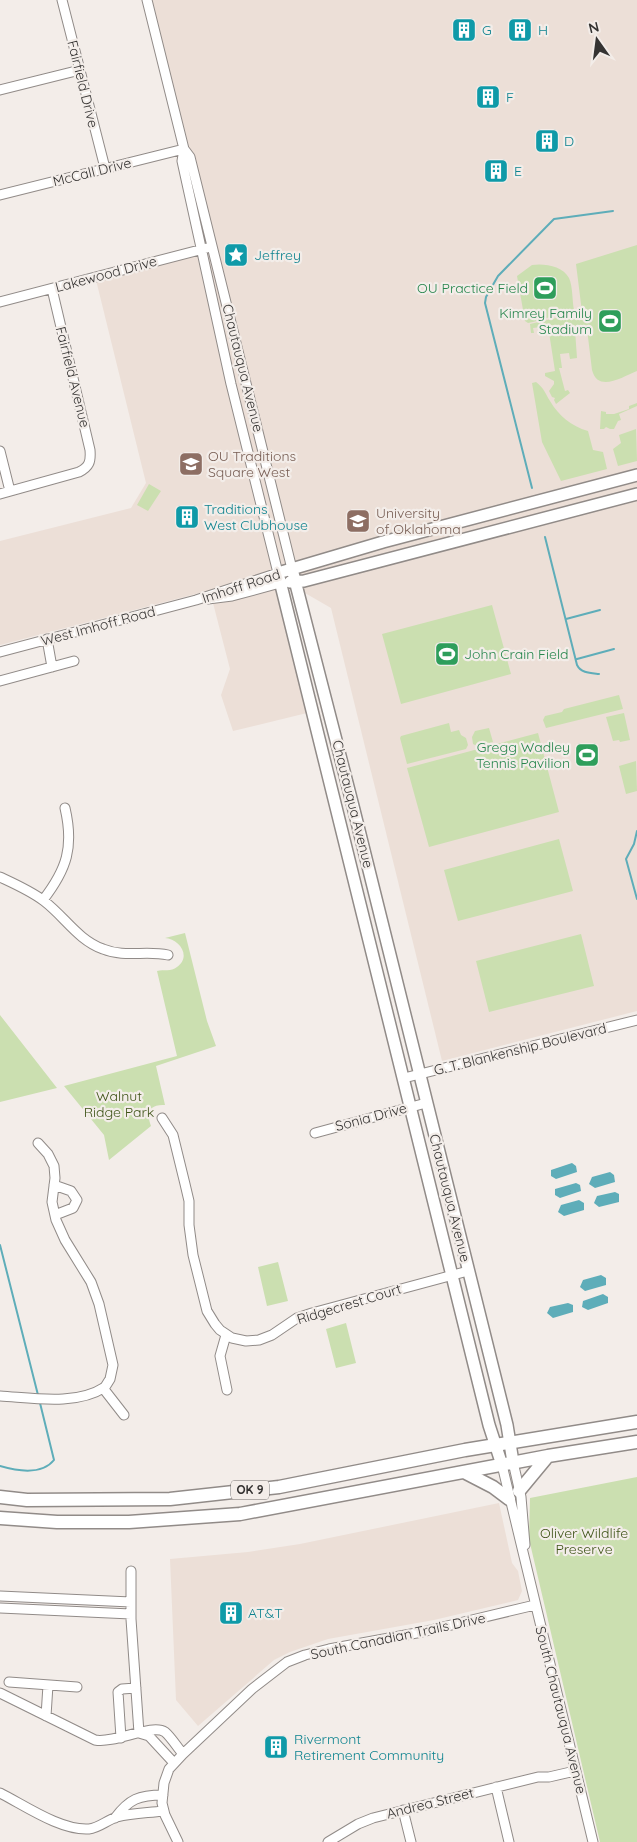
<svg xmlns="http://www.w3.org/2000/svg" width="637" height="1842" font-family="Quicksand,sans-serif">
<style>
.built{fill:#ecdfd7}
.green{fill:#cbdfb0}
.water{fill:#5eadb9}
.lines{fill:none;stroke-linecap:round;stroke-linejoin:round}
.stream{stroke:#5eadb9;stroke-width:2}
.minor-casing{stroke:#918b88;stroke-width:11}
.major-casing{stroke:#918b88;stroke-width:14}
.highway-casing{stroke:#918b88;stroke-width:15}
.minor{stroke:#fff;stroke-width:9}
.major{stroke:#fff;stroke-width:11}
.highway{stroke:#fff;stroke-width:12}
.labels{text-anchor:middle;stroke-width:4.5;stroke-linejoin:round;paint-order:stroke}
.shield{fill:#f3ede9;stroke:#6e6b69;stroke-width:1}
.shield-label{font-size:12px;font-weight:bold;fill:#353332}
.culture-label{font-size:14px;fill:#0d838f;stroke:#f3ede9;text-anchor:start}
.street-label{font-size:14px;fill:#353332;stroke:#f3ede9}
.leisure-label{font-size:14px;fill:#27864d;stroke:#f3ede9;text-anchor:end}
.education-label{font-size:14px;fill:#785e54;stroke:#f3ede9;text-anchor:start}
.park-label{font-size:14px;fill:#3f5418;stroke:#f3ede9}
</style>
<rect width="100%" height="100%" fill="#f3ede9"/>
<path class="built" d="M151,0H637V1011L442,1061L331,608L272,574L0,645V541L131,508L146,483L96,280L215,250Z
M276,589L307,713L233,731L221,695L230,669L213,603Z
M499,1503L512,1563L518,1571L522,1591L518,1600L434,1620L328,1639L290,1652L274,1660L198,1726L176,1700L170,1559L248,1552L300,1544Z"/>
<path class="green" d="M637,245V371C622,377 598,393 592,370L587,329L575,330L577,358L570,359L569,353L560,354L562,368H559L565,391L568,390L570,393L556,404L554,400L555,398L552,397L549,391L554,384V381L545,376V373L555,371L548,326L533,328L534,333H531L530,324L582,312L576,264Z
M532,265C544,263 563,266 569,278C573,287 572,301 574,310L533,322L528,323L525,321L517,276Z
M536,382C544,388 545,393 550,401C559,416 571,426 588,431L593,450L603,452L607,469L561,481L542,442L532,383Z
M637,403V406L619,414L621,420L618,421L614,429H610L606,427L604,429H600L601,411L606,412V414H614L629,409V406Z
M636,429L637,461L618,466L613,449L621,443L619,435Z
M149,484L161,491L148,511L137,505Z
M492,605L511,674L401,704L382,634Z
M619,695L623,709L546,728L543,720L545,716L562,712L564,709Z
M624,713L630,740L620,742L619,740L613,741L606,717Z
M449,723L451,732L459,730L461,735L466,738L468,745L466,749L407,764L400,738L401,736Z
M489,728L493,742L477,746L473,744L472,737L475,731Z
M538,733L559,812L429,847L407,768Z
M636,761L637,791L626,794L619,766Z
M559,839L573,891L458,921L444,870Z
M185,933L207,1021L216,1046L156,1066L165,1105C149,1104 146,1113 151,1126L109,1160L104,1135L64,1086L177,1056L157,971C164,969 171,972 177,967C192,956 179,939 165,938Z
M581,934L594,986L489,1012L476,961Z
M0,1015L57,1088L0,1102Z
M278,1262L288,1301L267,1306L258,1267Z
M346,1323L356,1363L336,1368L326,1329Z
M637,1477V1842H600L529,1539L530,1498Z"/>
<path class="water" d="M572,1163L576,1166L577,1172L556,1179L551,1176V1170Z
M610,1172L614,1175L615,1182L595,1188L589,1184L592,1177Z
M576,1183L580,1185L581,1191L560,1198L555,1195V1189Z
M615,1192L619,1194V1202L599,1207L594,1203L597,1196Z
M579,1200L584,1203V1210L564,1216L558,1212L561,1205Z
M601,1275L606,1278V1285L585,1291L580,1287L583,1280Z
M603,1294L608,1297V1303L588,1310L582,1307L583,1301Z
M568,1303L573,1305V1312L553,1318L547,1313L550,1307Z"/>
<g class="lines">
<path class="stream" d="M532,488L485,303L486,297L498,276L554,219L613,211
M545,537L577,665C581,673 590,673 599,674
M566,619L600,610
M577,659L614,649
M637,831L634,844L626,859L637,899
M0,1245L38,1395
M0,1466C17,1471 42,1475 54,1460L40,1403"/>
<defs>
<path id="minor" d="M62,0L105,168
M0,90L80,70
M184,149L190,157L292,569
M0,195L184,149
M0,302L207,248
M0,451L10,491
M0,494L79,472C89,467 91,462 90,450L52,289
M208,599L232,596L280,583
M47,639L52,667
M0,652L196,600L278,573L231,384L182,161L184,149L147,0
M0,681L74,661
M0,877C15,884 31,891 44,901C65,917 78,940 103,949C125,958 146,950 168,955
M43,900C67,869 74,847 65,808
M404,1078L637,1020
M162,1118L173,1135L185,1184L189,1201V1225L193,1255L207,1311L215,1324L220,1330L232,1338L246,1341L259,1340L272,1335L297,1318L312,1313L468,1271
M315,1133L426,1103
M54,1185L71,1191L77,1200L73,1208L55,1215
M226,1335L220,1356L227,1390
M103,1388L124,1415
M0,1396C33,1398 76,1406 105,1387L110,1379L113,1365L99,1304L91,1282L65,1240L56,1220L52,1202L55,1178L54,1166L48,1154L38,1143
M513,1462L521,1497L525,1545
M502,1465L593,1842
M131,1571V1619L139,1733
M0,1596L131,1602
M0,1608L131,1614
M9,1682L77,1687
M0,1693L95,1740C115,1744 152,1723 165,1732C171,1737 177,1747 183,1754
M46,1716L48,1685
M139,1733L149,1736L174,1763
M121,1738L118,1692L122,1689L136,1688
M496,1787L509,1842
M0,1793C24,1805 61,1831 89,1829C99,1828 107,1820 117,1817C132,1813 148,1813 163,1811
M403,1810L411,1842
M115,1818C129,1799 139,1795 163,1795
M178,1842L165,1815L162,1803L164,1783L169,1769L183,1754L252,1689L287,1662L305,1655L329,1649L422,1632L535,1605
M328,1842L358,1824L373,1818L538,1777H549L575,1771"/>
<path id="major" d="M292,569L354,810L507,1425L513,1462
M290,582L304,581L637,494
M502,1465L489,1425L278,573L383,542L637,475"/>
<path id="highway" d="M464,1472L493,1487L509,1499
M519,1491L548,1456
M0,1497L27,1500L170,1499L279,1487L465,1450L637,1422
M0,1518L57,1522H129L240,1514L548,1456L637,1442"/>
</defs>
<use href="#minor" class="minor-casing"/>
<use href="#major" class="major-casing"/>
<use href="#highway" class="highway-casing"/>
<use href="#minor" class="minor"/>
<use href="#major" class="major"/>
<use href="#highway" class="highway"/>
</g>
<defs>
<symbol id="building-square" viewBox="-11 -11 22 22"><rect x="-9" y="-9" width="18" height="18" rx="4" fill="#0f9aa8" stroke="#f3ede9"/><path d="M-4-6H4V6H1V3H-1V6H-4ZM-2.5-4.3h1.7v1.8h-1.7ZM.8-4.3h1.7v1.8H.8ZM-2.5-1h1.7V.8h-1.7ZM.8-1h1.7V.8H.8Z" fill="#fff"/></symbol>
<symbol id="sight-square" viewBox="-11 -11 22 22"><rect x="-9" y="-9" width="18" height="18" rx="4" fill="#0f9aa8" stroke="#f3ede9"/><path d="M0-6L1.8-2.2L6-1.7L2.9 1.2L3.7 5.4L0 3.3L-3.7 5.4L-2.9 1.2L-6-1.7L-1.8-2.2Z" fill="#fff"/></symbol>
<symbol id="stadium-square" viewBox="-11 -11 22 22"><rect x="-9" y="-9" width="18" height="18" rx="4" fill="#2e9e5b" stroke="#f3ede9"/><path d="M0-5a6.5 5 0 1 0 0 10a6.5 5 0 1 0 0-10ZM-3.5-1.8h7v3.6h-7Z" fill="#fff"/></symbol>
<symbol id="university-square" viewBox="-11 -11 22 22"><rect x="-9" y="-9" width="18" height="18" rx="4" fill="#8d6e63" stroke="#f3ede9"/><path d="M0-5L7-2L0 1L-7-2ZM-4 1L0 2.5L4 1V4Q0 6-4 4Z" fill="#fff"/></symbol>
</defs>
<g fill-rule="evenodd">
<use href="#building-square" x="450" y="16" width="28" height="28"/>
<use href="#building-square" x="506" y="16" width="28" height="28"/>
<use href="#building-square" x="474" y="83" width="28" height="28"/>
<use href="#building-square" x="533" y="127" width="28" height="28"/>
<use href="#building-square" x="482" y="157" width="28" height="28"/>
<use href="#sight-square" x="222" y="241" width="28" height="28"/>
<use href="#stadium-square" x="531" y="274" width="28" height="28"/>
<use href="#stadium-square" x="596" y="307" width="28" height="28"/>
<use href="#university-square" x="177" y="450" width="28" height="28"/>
<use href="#building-square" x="173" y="503" width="28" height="28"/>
<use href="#university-square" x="344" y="507" width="28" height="28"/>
<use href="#stadium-square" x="433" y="640" width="28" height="28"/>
<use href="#stadium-square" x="573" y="741" width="28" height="28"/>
<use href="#building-square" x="217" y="1599" width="28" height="28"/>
<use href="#building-square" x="262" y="1733" width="28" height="28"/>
</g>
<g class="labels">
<rect class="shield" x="231" y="1480.5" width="38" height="19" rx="4"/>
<g class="shield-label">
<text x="250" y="1494">OK 9</text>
</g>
<g class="culture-label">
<text x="482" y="35">G</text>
<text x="538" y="35">H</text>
<text x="506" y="102">F</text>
<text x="564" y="146">D</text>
<text x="514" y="176">E</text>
<text x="254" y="260">Jeffrey</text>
<text x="204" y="514">Traditions<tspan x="204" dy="16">West Clubhouse</tspan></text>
<text x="248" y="1618">AT&amp;T</text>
<text x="294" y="1744">Rivermont<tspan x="294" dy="16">Retirement Community</tspan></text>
</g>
<g class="street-label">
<text transform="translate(83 84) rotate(76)" y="5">Fairfield Drive</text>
<text transform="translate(92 172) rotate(-14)" y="5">McCall Drive</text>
<text transform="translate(106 274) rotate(-15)" y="5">Lakewood Drive</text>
<text transform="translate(243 368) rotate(76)" y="5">Chautauqua Avenue</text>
<text transform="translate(73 377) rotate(76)" y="5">Fairfield Avenue</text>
<text transform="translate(241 586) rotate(-18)" y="5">Imhoff Road</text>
<text transform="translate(98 626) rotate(-15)" y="5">West Imhoff Road</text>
<text transform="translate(353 804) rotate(76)" y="5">Chautauqua Avenue</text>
<text transform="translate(520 1049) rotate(-14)" y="5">G. T. Blankenship Boulevard</text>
<text transform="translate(371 1117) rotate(-15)" y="5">Sonia Drive</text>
<text transform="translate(450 1198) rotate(76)" y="5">Chautauqua Avenue</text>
<text transform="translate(349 1304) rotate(-17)" y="5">Ridgecrest Court</text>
<text transform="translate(398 1636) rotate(-12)" y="5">South Canadian Trails Drive</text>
<text transform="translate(561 1710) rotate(76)" y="5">South Chautauqua Avenue</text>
<text transform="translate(430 1803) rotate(-14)" y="5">Andrea Street</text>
</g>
<g class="leisure-label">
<text x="528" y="293">OU Practice Field</text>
<text x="592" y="318">Kimrey Family<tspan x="592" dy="16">Stadium</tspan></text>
<text x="464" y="659" text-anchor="start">John Crain Field</text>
<text x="570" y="752">Gregg Wadley<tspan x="570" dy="16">Tennis Pavilion</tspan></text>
</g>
<g class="education-label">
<text x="208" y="461">OU Traditions<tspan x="208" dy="16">Square West</tspan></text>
<text x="376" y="518">University<tspan x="376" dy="16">of Oklahoma</tspan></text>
</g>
<g class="park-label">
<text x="119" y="1101">Walnut<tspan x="119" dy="16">Ridge Park</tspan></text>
<text x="584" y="1538">Oliver Wildlife<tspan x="584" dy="16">Preserve</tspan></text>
</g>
</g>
<g transform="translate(597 40) rotate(346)" stroke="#f3ede9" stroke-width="4" paint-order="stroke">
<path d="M0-4L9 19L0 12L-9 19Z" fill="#353332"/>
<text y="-8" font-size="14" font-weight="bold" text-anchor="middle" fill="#353332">N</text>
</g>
</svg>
